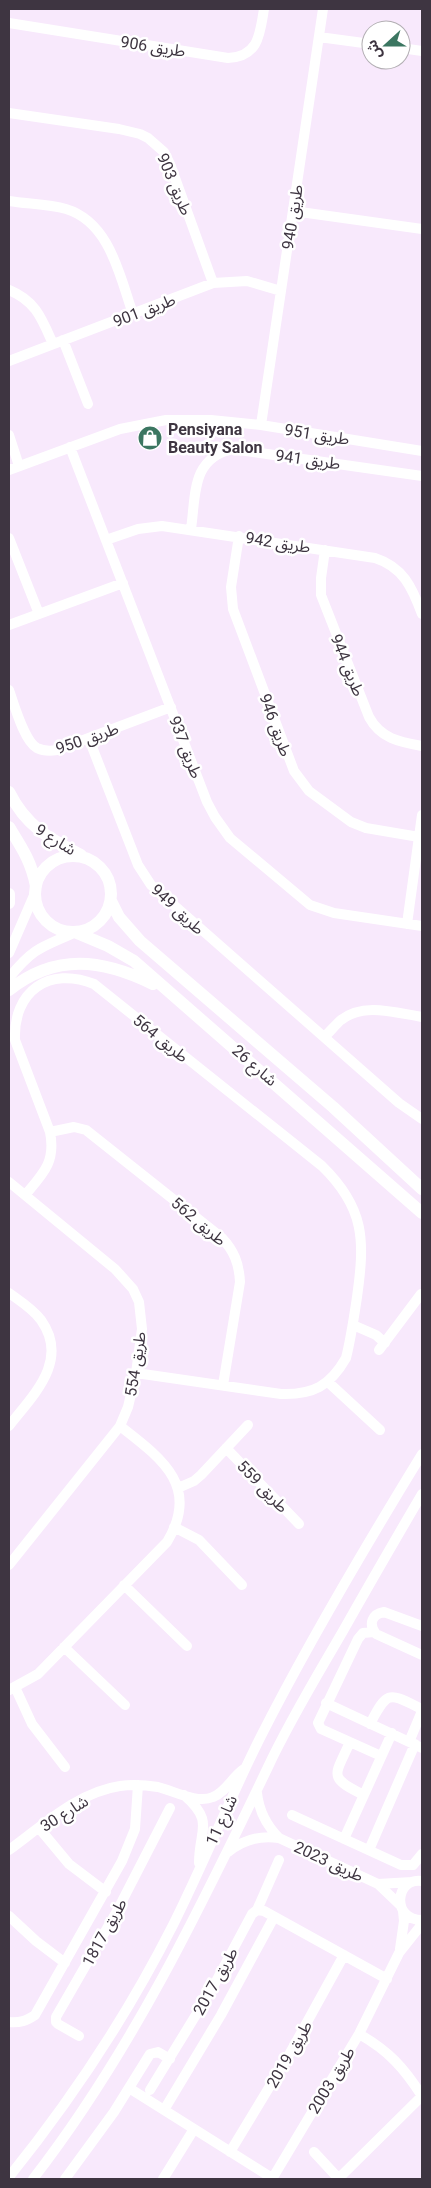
<svg xmlns="http://www.w3.org/2000/svg" width="431" height="2188" font-family="Roboto,'Noto Sans Arabic',sans-serif">
<style>
.lines{fill:none;stroke-linecap:round;stroke-linejoin:round}
.minor{stroke:#fff;stroke-width:10}
.major{stroke:#fff;stroke-width:12}
.labels{text-anchor:middle;stroke-width:5;stroke-linejoin:round;paint-order:stroke}
.street-label{font-size:16px;fill:#3e3541;stroke:#fff}
.poi-label{font-size:16px;font-weight:bold;fill:#3e3541;stroke:#fff;text-anchor:start}
</style>
<rect width="100%" height="100%" fill="#f8e9fc"/>
<g class="lines">
<path class="minor" d="M9,23L228,58C259,57 260,33 264,9
M319,37L371,44
M401,48L422,51
M9,113L119,129L140,134L148,138L164,152L170,164L213,283
M9,201C27,204 48,204 66,209C110,222 120,277 133,314
M293,211L422,229
M9,290C36,301 42,319 53,344
M63,340L88,404
M9,361L213,283L247,281L281,291
M261,425L323,9
M9,435L19,466
M70,447L207,802L215,817L230,838L310,905L334,913L422,926
M9,470L120,429L166,420H211L261,425L422,451
M191,529C196,495 191,459 232,449L422,476
M239,536L231,587L233,609L294,771L309,791L351,822L366,828L419,837
M9,538L39,614
M106,540L138,529L162,526L375,558C403,567 412,587 422,614
M325,550L321,578V595L369,717C381,739 400,742 422,746
M9,625L123,583
M9,690C14,704 24,741 37,748C43,751 51,751 57,750L171,707
M89,739L138,865L151,885L399,1103L422,1119
M407,924L422,815
M9,953L35,893
M9,978C32,949 41,947 74,933
M324,1037C330,1032 335,1025 341,1020C364,1002 396,1013 422,1017
M50,1132L74,1127L86,1130L222,1238C234,1251 239,1263 240,1282L223,1385
M9,1182L115,1269L133,1289L139,1302L142,1329L136,1373L128,1407L120,1426L9,1565
M25,1195C43,1174 56,1162 50,1132L15,1040C13,991 49,966 94,984L322,1166C365,1208 365,1240 357,1297C354,1317 351,1338 346,1358C330,1386 313,1395 281,1394L136,1373
M9,1293C20,1301 33,1309 41,1320C70,1361 33,1395 9,1426
M353,1325L376,1335L385,1343
M379,1350L421,1294
M328,1382L380,1430
M226,1448L299,1524
M178,1488L194,1481L201,1475L248,1425
M174,1527L199,1540L242,1585
M124,1585L187,1646
M422,1626L384,1612C372,1614 368,1624 376,1634L422,1655
M374,1632L363,1633L358,1639L318,1723L321,1729L381,1756
M64,1647L125,1705
M15,1687L32,1724L65,1767
M9,1690L38,1674L167,1542C201,1486 161,1458 120,1426
M326,1703L422,1748
M370,1724C388,1689 389,1693 422,1709
M350,1742C335,1776 327,1777 364,1795
M409,1742L422,1711
M257,1793C259,1811 266,1825 279,1838L378,1884L400,1905
M184,1795C215,1822 199,1829 199,1863
M292,1815L401,1865H413L422,1854
M39,1828L69,1864L106,1892
M344,1839L392,1733
M9,1850C42,1826 78,1792 120,1786C132,1784 146,1785 158,1787C174,1791 197,1804 213,1797C226,1792 233,1776 244,1769
M369,1850L415,1744
M228,1852C243,1840 260,1835 279,1838
M422,1881C395,1877 391,1920 422,1920
M378,1884L412,1882
M257,1910L279,1860
M9,1916L36,1941L65,1963
M400,1949L404,1921L403,1911
M9,2022C20,2023 26,2021 35,2015L122,1861L135,1829L138,1785
M79,2036L58,2024L56,2022V2017L117,1911L170,1808
M129,2088L272,2178
M150,2090L213,1987L252,1914L257,1910L264,1911L387,1979
M164,2110L221,2015L274,1917
M230,2152L290,2053L344,1955
M314,2152L339,2179
M9,2177C71,2100 128,2014 173,1925C204,1863 229,1800 260,1738C309,1641 365,1547 422,1454
M33,2179C130,2054 200,1909 268,1767C290,1720 317,1676 343,1631C369,1585 395,1540 422,1494
M65,2179L114,2112L150,2054L158,2052L170,2059
M163,2179L194,2129
M272,2179L359,2034L399,1953L422,1924
M338,2179L422,2096C404,2068 389,2051 359,2034"/>
<path class="major" d="M9,792C26,826 48,838 81,855
M9,827C22,848 31,861 36,886
M35 894a38 38 0 1 1 76 0a38 38 0 1 1-76 0Z
M9,894V903
M111,901L119,917L140,941L333,1107L422,1189
M77,933L108,946L134,961L422,1213
M9,990C56,953 102,959 153,984"/>
</g>
<defs>
<symbol id="shop-disc" viewBox="-11 -11 22 22"><circle r="9.5" fill="#3b7661" stroke="#fff"/><path d="M-5-2.5h2.3a2.7 3.5 0 0 1 5.4 0H5L5.5 6h-11ZM-1.5-2.5h3a1.5 2.3 0 0 0-3 0Z" fill="#fff"/></symbol>
</defs>
<g fill-rule="evenodd">
<use href="#shop-disc" x="136" y="424" width="28" height="28"/>
</g>
<g class="labels">
<g class="street-label">
<text transform="translate(153 46) rotate(9)" y="6">طريق 906</text>
<text transform="translate(175 184) rotate(67)" y="6">طريق 903</text>
<text transform="translate(292 217) rotate(-81)" y="6">طريق 940</text>
<text transform="translate(144 310) rotate(-21)" y="6">طريق 901</text>
<text transform="translate(317 434) rotate(9)" y="6">طريق 951</text>
<text transform="translate(308 459) rotate(8)" y="6">طريق 941</text>
<text transform="translate(278 542) rotate(9)" y="6">طريق 942</text>
<text transform="translate(348 665) rotate(68)" y="6">طريق 944</text>
<text transform="translate(276 725) rotate(70)" y="6">طريق 946</text>
<text transform="translate(87 738) rotate(-19)" y="6">طريق 950</text>
<text transform="translate(186 747) rotate(69)" y="6">طريق 937</text>
<text transform="translate(56 839) rotate(32)" y="6">شارع 9</text>
<text transform="translate(178 909) rotate(43)" y="6">طريق 949</text>
<text transform="translate(161 1038) rotate(39)" y="6">طريق 564</text>
<text transform="translate(255 1065) rotate(41)" y="6">شارع 26</text>
<text transform="translate(199 1221) rotate(40)" y="6">طريق 562</text>
<text transform="translate(135 1364) rotate(-81)" y="6">طريق 554</text>
<text transform="translate(263 1486) rotate(46)" y="6">طريق 559</text>
<text transform="translate(64 1813) rotate(-32)" y="6">شارع 30</text>
<text transform="translate(221 1820) rotate(-65)" y="6">شارع 11</text>
<text transform="translate(329 1861) rotate(25)" y="6">طريق 2023</text>
<text transform="translate(104 1932) rotate(-61)" y="6">طريق 1817</text>
<text transform="translate(215 1981) rotate(-61)" y="6">طريق 2017</text>
<text transform="translate(289 2054) rotate(-60)" y="6">طريق 2019</text>
<text transform="translate(331 2080) rotate(-59)" y="6">طريق 2003</text>
</g>
<g class="poi-label">
<text x="168" y="435">Pensiyana<tspan x="168" dy="18">Beauty Salon</tspan></text>
</g>
</g>
<rect width="431" height="2188" fill="none" stroke="#3e3541" stroke-width="20"/>
<g transform="translate(386 45) rotate(249)"><circle r="24" fill="#ffffff" stroke="#b2aeb3"/>
<path d="M0-4L9 19L0 12L-9 19Z" fill="#3b7661"/>
<text y="-8" font-size="14" font-weight="bold" text-anchor="middle" fill="#3e3541">ش</text>
</g>
</svg>
